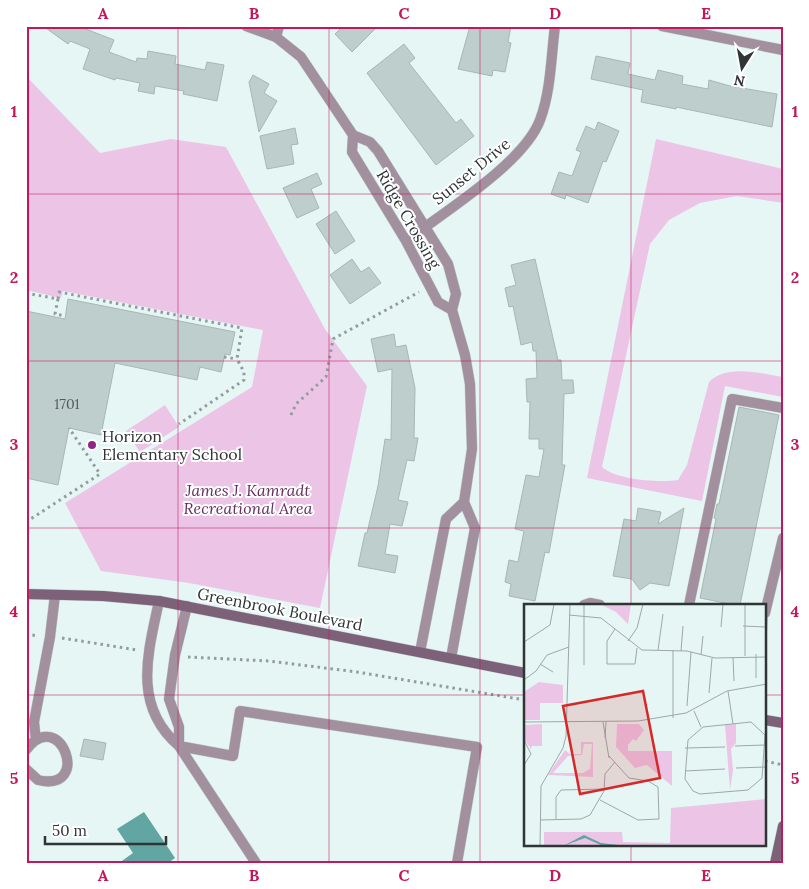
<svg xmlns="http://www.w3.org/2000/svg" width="809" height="889" font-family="Lora,serif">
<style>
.green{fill:#ecc5e6}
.water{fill:#61a6a3}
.building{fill:#bececd;stroke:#a7b7b6}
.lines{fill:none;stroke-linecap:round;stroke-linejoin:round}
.lane-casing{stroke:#c4d3d2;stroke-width:11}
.street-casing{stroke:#c4d3d2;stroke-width:11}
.secondary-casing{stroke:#c4d3d2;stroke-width:11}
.path{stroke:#919d9d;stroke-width:3;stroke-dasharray:2.5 4;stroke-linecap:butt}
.lane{stroke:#a2909f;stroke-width:10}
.street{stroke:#a2909f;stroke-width:10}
.secondary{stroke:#7c6178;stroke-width:10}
.grid{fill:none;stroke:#c2185b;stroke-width:1;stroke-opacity:0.55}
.poi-dot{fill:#902588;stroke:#fff;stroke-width:2}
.labels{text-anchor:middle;stroke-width:4;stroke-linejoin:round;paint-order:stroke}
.number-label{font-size:14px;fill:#535b5b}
.street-label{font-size:16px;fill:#2f3535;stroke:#fff}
.poi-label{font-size:16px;fill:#2f3535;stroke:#fff;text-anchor:start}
.park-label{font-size:16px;font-style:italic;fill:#622e5d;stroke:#fff}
.inset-road{fill:none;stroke:#9ca9a8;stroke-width:1}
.view{fill:#d62828;fill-opacity:0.15;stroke:#d62828;stroke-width:2.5}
.inset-edge{fill:none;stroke:#2f3535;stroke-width:2.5}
.neatline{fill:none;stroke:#c2185b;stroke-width:2}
.grid-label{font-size:16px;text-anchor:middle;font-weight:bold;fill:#c2185b}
</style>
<rect width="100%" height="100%" fill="#e5f6f5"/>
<path class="green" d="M26,76L100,153L171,139L226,147L325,329L367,386L320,608L189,583L101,571L65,503L252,387L263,330L63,291L61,298L26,290Z
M656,139L783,169V203L737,196L700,203L669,220L650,244L602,467C617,480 658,483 678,480L687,465L709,382C726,364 761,373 783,377V397L725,386L702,501L587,478Z
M165,405L179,427L140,452L126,431Z"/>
<path class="water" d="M144,812L175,858L168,863H119L133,853L117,829Z"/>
<path class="building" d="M43,26H78L114,40L109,52L136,62L137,58L147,59L148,51L176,56L175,64L205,70L207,62L224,65L217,101L183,94L184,91L155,86L154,94L138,91L140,83L116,78L115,80L83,69L90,49L70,41L68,44Z
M343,26H378L352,52L335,34Z
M470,26H511L508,42L511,43L505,72L493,70L492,76L458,69Z
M404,44L415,58L409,63L456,123L461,119L474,136L436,165L367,73Z
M596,56L630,63L628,74L655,80L658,70L683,76L682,84L708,89L709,80L730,86L777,94L772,127L676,107V109L641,102L643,90L591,79Z
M253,75L269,84L264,93L277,101L259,132L249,82Z
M598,122L619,131L606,162L603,161L588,203L566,195L565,199L551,194L559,172L572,176L581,152L576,150L586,126L595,130Z
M295,128L298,144L291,145L294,164L267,169L260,136Z
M317,173L322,184L311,189L319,208L297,218L283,188Z
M336,211L355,241L335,254L316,224Z
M352,259L361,272L369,267L381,283L350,304L330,275Z
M535,259L558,360H561L562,380H573L574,393L564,394L562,465H565L549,553L545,552L535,601L509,596L511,584L505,582L509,560L518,562L524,531L515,529L526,475L539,477L544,449H539V439H529L530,402H527L526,379L537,378L536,351H533L532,342L521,345L513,306L509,307L505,288L516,285L511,265Z
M68,299L235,332L230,355L225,354L221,372L200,367L197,380L115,363L101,435L69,428L58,485L26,478V311L65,319Z
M394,334L396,347L406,345L415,388L414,438H418L414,461L407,460L398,500L408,502L402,526L390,524L385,554L398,556L395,573L358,566L365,533H367L378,486L385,439L391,440L392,369L378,372L371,339Z
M739,407L779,415L740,605H735L700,598L716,519L714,518L717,504H719Z
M638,508L661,512L658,524L684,508L669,586L650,583L640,590L632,579L613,576L624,519L636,521Z
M84,739L106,743L103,760L80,756Z"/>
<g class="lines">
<defs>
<path id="lane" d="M276,37L279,26
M159,601C148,653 132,706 179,746L256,863
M584,605L590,603L600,605
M689,605L732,399L783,408
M765,613L783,538
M36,740L34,722L50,637L55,595
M179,746L233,756L240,711L477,747L457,863
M179,746V727L169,699L175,655L187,606
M26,750C60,704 93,793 38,780L26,769"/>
<path id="street" d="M246,26L276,37L301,57L353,135L370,142L378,151L448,264L456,294L452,310L465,355L470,384L472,449L464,502L475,528L451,658
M662,26L783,50
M353,135L352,152L406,241L438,302L452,310
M406,241C444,212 524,163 540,120C551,91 551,57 555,26
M420,652L446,519L464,502"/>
<path id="secondary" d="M26,594L103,596L159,601L525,673
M765,720L783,723
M775,863L783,826"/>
</defs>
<use href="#lane" class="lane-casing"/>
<use href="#street" class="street-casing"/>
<use href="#secondary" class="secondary-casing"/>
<path class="path" d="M26,293L58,299L55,314L65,316
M58,299L59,292L242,328L237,359L244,372V380L179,424
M224,357L237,359
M291,415L296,404L326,377L333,339L419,292
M26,522L100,474L69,428
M26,634L38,636
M62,638L137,650
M188,657L269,661L357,672L525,700
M765,761L783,765"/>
<use href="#lane" class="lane"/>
<use href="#street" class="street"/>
<use href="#secondary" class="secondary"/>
</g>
<path class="grid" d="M178,26V863M329,26V863M480,26V863M631,26V605M26,194H783M26,361H783M26,528H783M26,695H525M765,695H783M631,845V863"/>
<circle class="poi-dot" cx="92" cy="445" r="5"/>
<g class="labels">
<g class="number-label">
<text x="67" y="409">1701</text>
</g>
<g class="street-label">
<text transform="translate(471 171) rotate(-39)" y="6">Sunset Drive</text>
<text transform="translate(409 219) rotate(60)" y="6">Ridge Crossing</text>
<text transform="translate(280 609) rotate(11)" y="6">Greenbrook Boulevard</text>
</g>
<g class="poi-label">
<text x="102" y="442">Horizon<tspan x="102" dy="18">Elementary School</tspan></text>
</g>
<g class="park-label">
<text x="248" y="496">James J. Kamradt<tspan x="248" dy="18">Recreational Area</tspan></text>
</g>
</g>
<g transform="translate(524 604)">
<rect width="242" height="242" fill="#e5f6f5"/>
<path d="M76,0H107L104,20L92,8ZM15,78L39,81V99H16V116H0V88ZM18,120V142H8L7,145L0,135V121ZM93,120H115L120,126L112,137L109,135L104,141V147H148V182L123,161L111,164L92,143ZM212,120V139L207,145L209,166L206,186L201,121ZM57,138H69V173L24,171L41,146L46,150H57ZM60,140H68L66,165L59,169H29L44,152L58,151ZM242,195V242H20V228H98L99,238L146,239L147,204Z" fill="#ecc5e6" fill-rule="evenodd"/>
<path d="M60,231L77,239L103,242H79L61,234L39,242Z" fill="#61a6a3"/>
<path class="inset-road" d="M45,11L77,14L118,46L163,47L191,54L243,53M219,22L241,23M197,23L199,0M91,25L83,37V60H111L113,44M104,37L113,24L119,0M0,38L26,21L30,0M242,44L243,14M134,46L139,10M157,47L159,22M177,51L179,32M221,52V0M209,53L210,77M16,60L29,68M60,61V0M232,74V50M0,76L12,67L23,51L45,43M204,87L209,120M185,89L188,54M163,102L167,48M170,107L177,123M149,114V46M0,118L114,117L162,109L203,87L243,80M79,118L85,154M227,118L241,131L238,174L224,186L176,190L169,187L161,175L164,136L179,123ZM81,134L82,118M0,136L7,150L0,161M211,142L241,141M161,144L201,143M212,164L241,163M161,167L201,165M76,196L114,216L135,215L134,183L124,177L105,174L85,152M32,215V193L37,186L81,185M16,216L57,215L66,211L80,187L81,170L91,158M16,242L17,182L39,144L42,132L46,0"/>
<path class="view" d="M119,87L136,174L56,190L39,102Z"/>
<rect width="242" height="242" class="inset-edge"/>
</g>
<rect width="809" height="889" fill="none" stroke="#ffffff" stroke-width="55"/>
<g transform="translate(742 68) rotate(191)" stroke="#ffffff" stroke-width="4" paint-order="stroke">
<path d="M0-4L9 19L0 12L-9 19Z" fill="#2f3535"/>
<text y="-8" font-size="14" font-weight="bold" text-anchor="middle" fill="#2f3535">N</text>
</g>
<path d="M45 836v8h121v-8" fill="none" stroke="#2f3535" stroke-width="2.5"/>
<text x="52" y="836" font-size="15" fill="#2f3535" stroke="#ffffff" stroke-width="4" paint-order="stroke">50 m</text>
<rect x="28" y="28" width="754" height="834" class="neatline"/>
<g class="grid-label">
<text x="103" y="19">A</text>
<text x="254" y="19">B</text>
<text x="404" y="19">C</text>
<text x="555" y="19">D</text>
<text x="706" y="19">E</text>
<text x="14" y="117">1</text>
<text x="795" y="117">1</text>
<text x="14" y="283">2</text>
<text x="795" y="283">2</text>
<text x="14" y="450">3</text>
<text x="795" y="450">3</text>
<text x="14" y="617">4</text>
<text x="795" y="617">4</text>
<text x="14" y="784">5</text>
<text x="795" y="784">5</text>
<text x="103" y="881">A</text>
<text x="254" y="881">B</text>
<text x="404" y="881">C</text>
<text x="555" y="881">D</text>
<text x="706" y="881">E</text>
</g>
</svg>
